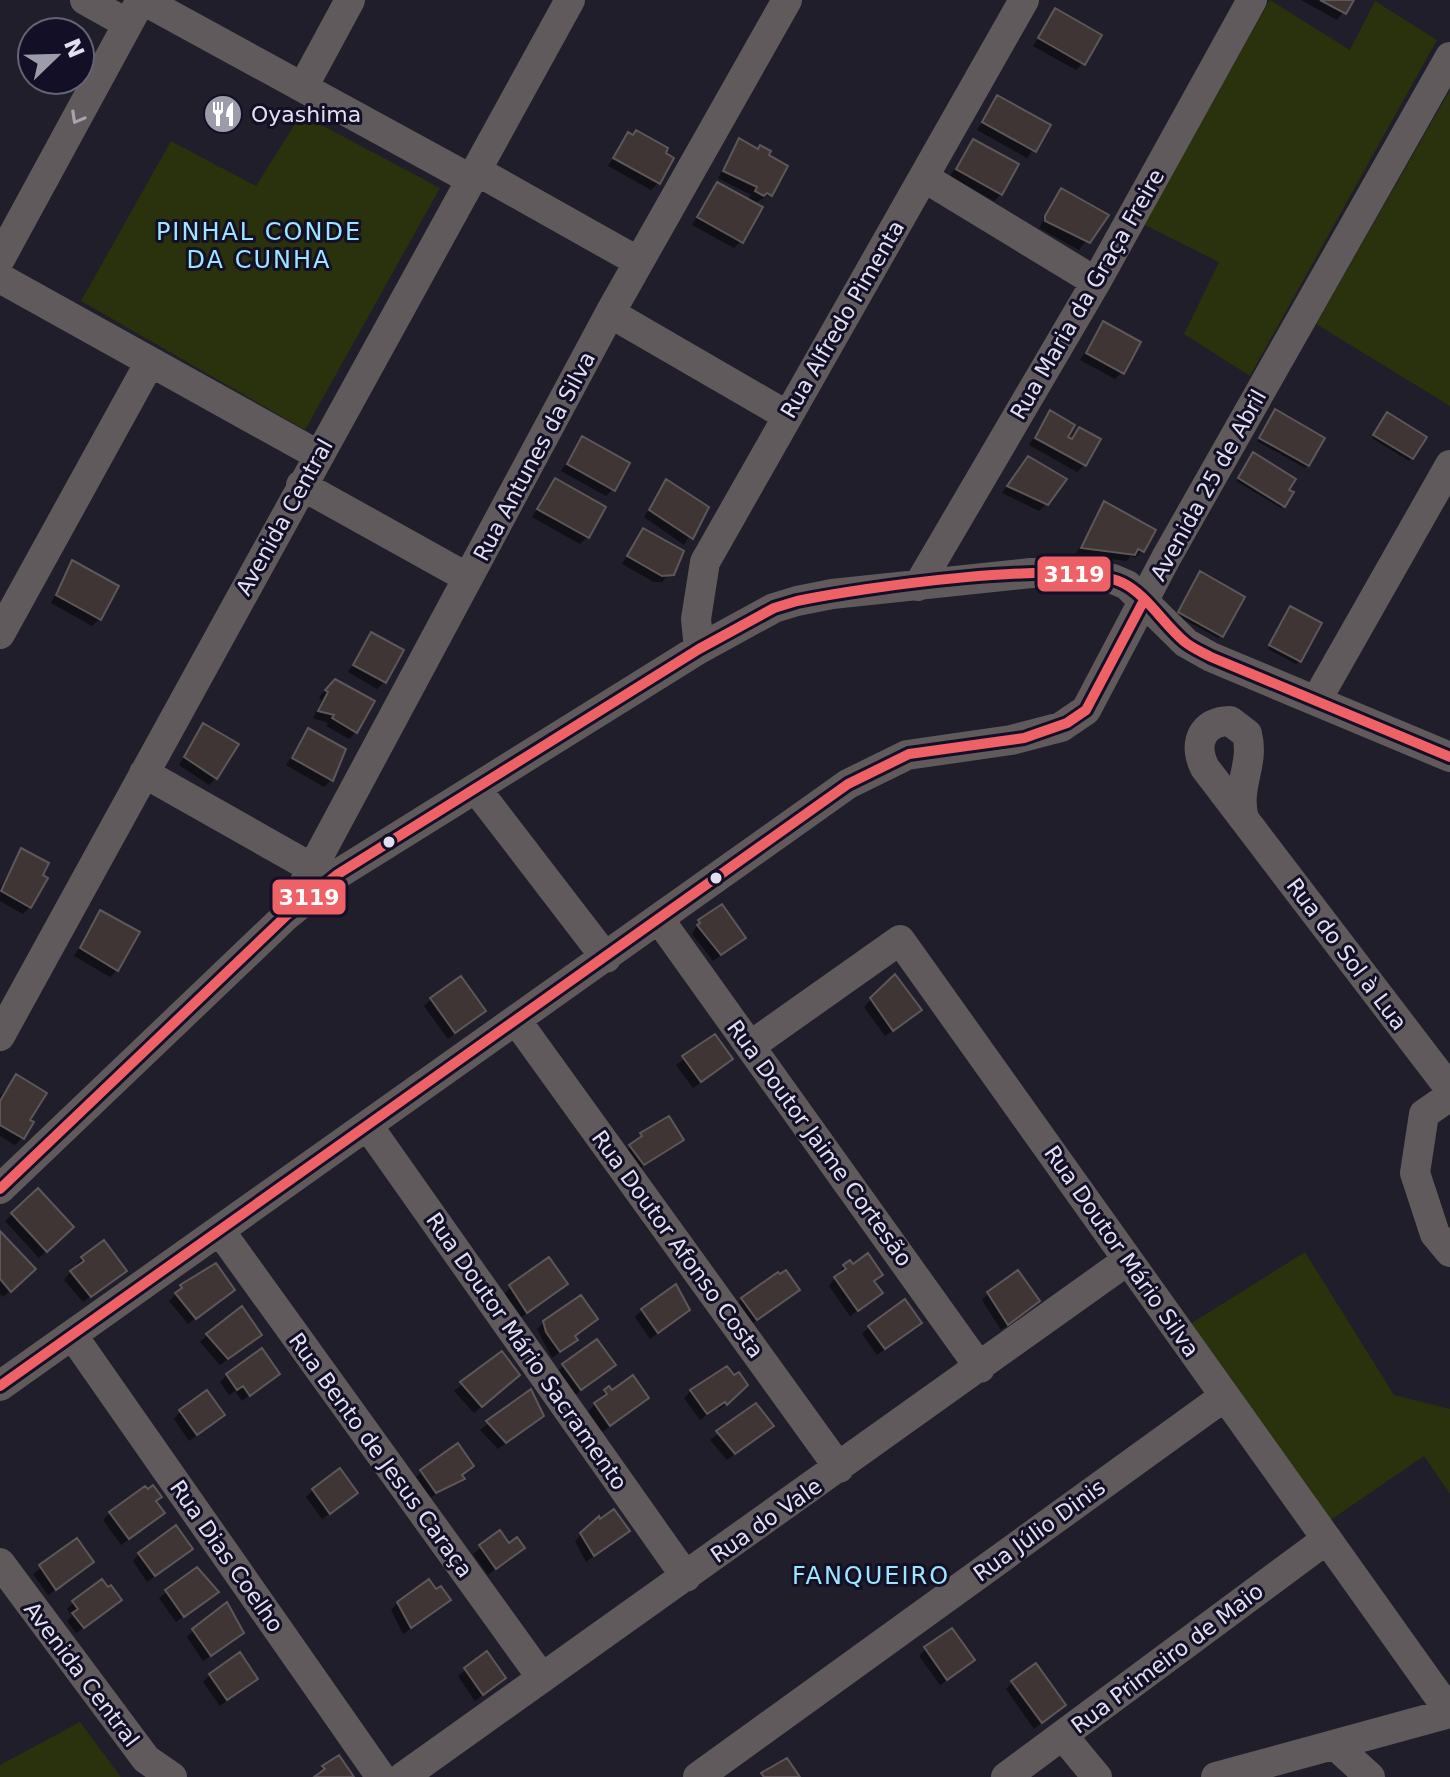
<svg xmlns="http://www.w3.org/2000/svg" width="1450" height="1777" font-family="'DejaVu Sans',sans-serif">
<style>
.green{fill:#29310d}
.shadow{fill:#0007}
.building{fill:#403535;stroke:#5d5759;stroke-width:2}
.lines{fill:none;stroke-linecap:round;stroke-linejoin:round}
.minor{stroke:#605a5c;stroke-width:30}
.bus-1-casing{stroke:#130f26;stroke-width:16}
.bus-1{stroke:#ee6267;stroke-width:10}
.oneway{stroke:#a7a4ae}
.bus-dot{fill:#e1e0f1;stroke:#130f26;stroke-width:3}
.labels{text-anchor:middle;stroke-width:6;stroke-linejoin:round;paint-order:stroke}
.poi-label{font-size:22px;fill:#e1e0f1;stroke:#130f26;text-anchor:start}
.street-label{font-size:22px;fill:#e1e0f1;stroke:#130f26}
.neighbourhood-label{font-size:24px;letter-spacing:2px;fill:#9de7fe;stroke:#130f26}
.line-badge{stroke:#130f26;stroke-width:3}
.badge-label{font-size:22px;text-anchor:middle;font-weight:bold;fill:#fff}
</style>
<rect width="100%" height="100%" fill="#1f1e2a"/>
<path class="green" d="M1270,0L1350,50L1375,1L1437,40L1250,376L1184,334L1219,262L1143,224Z
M1450,90V406L1316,324Z
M301,114L440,188L305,430L81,301L171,141L256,186Z
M1305,1252L1394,1395L1450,1409V1494L1424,1456L1319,1528L1179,1331Z
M80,1722L121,1777H0V1765Z"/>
<path class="shadow" d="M1301,0H1352L1337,20Z
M1055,11L1083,63L1076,70L1033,46Z
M998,98L1048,126L1027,158L977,130Z
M628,134L658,183L651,190L608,166Z
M739,141L757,151L770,194L754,204L741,241L734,248L692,225L717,184L748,201L751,195L718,178Z
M973,141L1001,194L994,201L950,176Z
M1061,191L1106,215L1079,250L1039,228Z
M1104,323L1122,372L1115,379L1080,360Z
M1050,413L1065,438L1070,440L1079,429L1084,465L1077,472L1029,445Z
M1272,414L1322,438L1305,468L1257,441Z
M1384,417L1412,458L1409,461L1372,438Z
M583,438L613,489L606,496L561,471Z
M1250,458L1287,490L1281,508L1236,481Z
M1028,459L1046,504L1039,511L1002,493Z
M555,480L587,537L580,544L532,517Z
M667,482L706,507L684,545L644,517Z
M1104,504L1142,551L1135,558L1131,556L1126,561L1076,554Z
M643,531L669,574L662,582H654L622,564Z
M72,562L99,619L92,626L51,603Z
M1197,577L1221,636L1218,638L1176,615Z
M1287,612L1299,661L1296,664L1268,649Z
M372,635L384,682L377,689L348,672Z
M330,683L356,732L349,739L326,726L328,723L313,718L322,700L319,698Z
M203,726L216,778L209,785L179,765Z
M309,731L331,780L324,787L286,765Z
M21,850L30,907L23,914L0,901V888Z
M101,913L117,970L110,977L74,956Z
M699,922L736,944L713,961L692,934Z
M894,977L912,1017L885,1036L864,1007Z
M431,999L483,1011L448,1039L424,1006Z
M715,1037L731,1059L693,1088L676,1065Z
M16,1077L27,1121L22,1138L15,1145L0,1136V1096Z
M669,1119L682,1140L636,1171L623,1154L641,1135Z
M38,1190L71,1227L39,1258L5,1221Z
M0,1234L33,1269L3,1297L0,1294Z
M82,1258L124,1271L83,1302L64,1280Z
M844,1266L881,1274L873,1283V1300L850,1316L829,1286Z
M194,1277L232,1290L188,1324L169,1301Z
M511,1287L559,1290L519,1319L504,1294Z
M989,1293L1030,1308L1001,1330L982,1300Z
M790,1296L749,1326L735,1306L742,1299Z
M642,1310H688L650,1339L635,1317Z
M544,1322L573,1337L568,1346L552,1358L537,1329Z
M920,1323L877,1355L862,1334L869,1327Z
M207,1335H260L220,1365L200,1342Z
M502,1354L510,1382L474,1413L454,1391Z
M564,1365H613L574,1396L557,1372Z
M278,1374L242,1401L235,1391L229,1395L220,1382L227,1375Z
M745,1385L719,1410L717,1407L700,1420L684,1398L691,1391Z
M530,1392L542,1416L498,1449L480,1430Z
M605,1392L640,1405L602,1432L588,1412Z
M755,1405L772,1426L727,1460L710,1440Z
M180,1412L215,1422L189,1441L174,1419Z
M421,1472L460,1476L462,1478L428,1499L414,1479Z
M313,1490L348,1500L322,1519L306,1497Z
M154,1501L163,1513L121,1545L103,1520L110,1513Z
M598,1519L628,1531L586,1562L575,1541Z
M499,1533L508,1546L522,1548L488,1575L473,1554Z
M76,1541L84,1569L48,1595L33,1574Z
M191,1549L147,1582L133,1561L139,1554Z
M197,1570L209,1599L176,1622L159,1598Z
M74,1602L113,1607L76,1633L67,1621L72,1616L67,1609Z
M398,1603L441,1607L403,1634L391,1610Z
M194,1630L234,1639L203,1661L187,1637Z
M926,1649L965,1667L940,1685L919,1656Z
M486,1654L496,1685L475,1701L458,1676Z
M210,1675L256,1679L220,1706L203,1682Z
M1013,1682L1064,1705L1034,1729L1006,1689Z"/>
<path class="building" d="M1320,0H1354L1346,14Z
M1055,8L1102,35L1085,65L1038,38Z
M997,95L1051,125L1036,152L982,122Z
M636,130L668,148L666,153L674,158L660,184L613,158L628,132L633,135Z
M739,138L758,149L760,145L771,151L769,155L788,166L772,196L767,193L764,196L755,191L757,187L723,171Z
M973,139L1019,164L1002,195L956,169Z
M717,182L763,207L743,243L697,217Z
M1061,188L1109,215L1090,243L1045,221V216Z
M1103,321L1141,342L1124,374L1086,353Z
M1275,409L1325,438L1309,466L1259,438Z
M1050,410L1075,425L1068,437L1072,439L1079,427L1101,439L1086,466L1035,438Z
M1387,412L1427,437L1413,459L1373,435Z
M582,436L630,463L615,491L567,464Z
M1253,452L1296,479L1289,490L1294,492L1285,507L1238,478Z
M1028,456L1067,479L1048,505L1007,486Z
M555,478L606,507L589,538L537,509Z
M666,479L709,507L693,539L649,510Z
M1104,501L1156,530L1144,552L1138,549L1135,555L1081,548Z
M643,528L684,551L674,575L662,576L627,556Z
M72,560L119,586L101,620L56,595Z
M1200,571L1245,597L1223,637L1178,612Z
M1290,606L1322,623L1301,662L1269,645Z
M371,632L404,650L386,683L353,665Z
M335,679L375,701L357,733L332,718L334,715L318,711L328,692L325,690Z
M203,723L239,744L217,779L184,757Z
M308,728L346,749L333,781L292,758Z
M21,848L49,863L43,875L48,878L31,908L1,891Z
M722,904L746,938L721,955L697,925L700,923L698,920Z
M100,910L140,932L118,971L80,948Z
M895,974L922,1010L893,1031L870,998Z
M461,976L486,1011L455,1033L430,998Z
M715,1034L733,1059L701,1082L682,1056Z
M16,1074L47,1093L30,1120L34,1122L24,1139L0,1125V1101Z
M669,1116L684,1140L644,1165L629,1145L642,1136L640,1133Z
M38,1188L74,1227L47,1252L11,1213Z
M0,1231L36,1269L11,1292L0,1279Z
M104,1240L127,1271L91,1297L70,1271L84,1261L81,1257Z
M868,1253L883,1275L874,1281L883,1293L858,1311L834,1277L846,1269L843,1265L850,1260L853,1264Z
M549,1257L568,1284L527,1313L509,1285Z
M216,1263L235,1290L196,1319L175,1293L182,1288L180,1285Z
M786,1270L800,1290L757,1320L741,1298L778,1272L780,1274Z
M1018,1270L1040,1301L1008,1325L987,1292Z
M676,1284L690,1310L658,1333L641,1309Z
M581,1295L598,1319L575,1336L578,1340L560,1352L546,1332L543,1321Z
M905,1299L922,1323L885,1349L868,1326Z
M242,1306L262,1335L228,1359L206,1334Z
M597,1339L616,1365L581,1390L562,1364Z
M262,1348L280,1374L250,1396L243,1386L237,1390L226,1374Z
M502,1351L520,1375L482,1407L460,1382Z
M727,1366L734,1375L739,1372L748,1385L727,1405L725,1402L707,1414L690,1390Z
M633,1375L649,1398L610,1426L594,1403L607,1394L604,1390L609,1386L612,1390Z
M531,1389L544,1416L506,1443L486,1421Z
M207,1390L225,1415L197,1435L179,1410Z
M756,1403L774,1426L735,1454L716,1431Z
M458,1443L474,1466L462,1475L465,1479L436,1493L420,1470Z
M340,1468L358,1493L330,1514L312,1489Z
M153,1485L162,1497L156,1501L165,1513L129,1539L109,1512L145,1486L148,1489Z
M614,1509L630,1531L594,1556L580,1533L599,1516L600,1519Z
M176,1525L193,1549L155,1576L138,1553Z
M500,1530L509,1543L517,1537L525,1548L496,1569L479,1545Z
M77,1538L94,1562L56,1590L39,1565Z
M197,1567L219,1592L184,1617L165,1590Z
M102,1579L108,1587L111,1585L122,1600L84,1628L72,1613L78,1609L72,1601Z
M429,1579L436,1589L441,1586L451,1600L411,1628L397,1602Z
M227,1602L244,1633L211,1656L192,1629Z
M952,1628L975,1660L947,1680L924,1647Z
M487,1651L506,1678L483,1695L464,1668Z
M240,1652L258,1679L227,1700L209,1674Z
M1036,1663L1066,1705L1042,1723L1011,1681Z
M339,1755L354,1777H314L325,1769L322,1766Z
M787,1758L800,1777H764L761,1773Z"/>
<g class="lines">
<path class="minor" d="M85,0L128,24
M143,0L472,180
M303,87L350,0
M477,171L639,262
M925,178L1096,282
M0,259L141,0
M0,278L318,455
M610,313L786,415
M301,485L468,578
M918,586L1096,282L1252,0
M0,634L150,362
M699,649L696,619L705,562L1024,0
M1316,701L1450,465
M144,773L312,868
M477,790L606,958
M1244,819C1235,786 1255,765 1247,734L1230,721C1201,721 1193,745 1205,768L1450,1089
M293,904L610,313L787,0
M659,919L980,1368
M516,1020L839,1468
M0,1036L570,0
M750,1046L900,940L1450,1712
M1450,1096L1424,1114L1415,1173L1435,1234L1450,1252
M368,1126L686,1577
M0,1189L287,915L338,874L699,649L774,608L797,601L832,594L1031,573H1079L1113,579L1127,585L1186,643L1211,657L1450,757
M220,1231L542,1678
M73,1336L381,1777
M0,1386L848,784L907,755L1011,740L1061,727L1086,710L1166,558L1450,57
M0,1563L146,1759L172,1777
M1063,1736L1097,1777
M1335,1745L1370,1777
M403,1777L1128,1260
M698,1777L1225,1396
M1006,1777L1327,1539
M1216,1777L1450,1713"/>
<defs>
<path id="bus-1" d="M0,1189L287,915L338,874L699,649L774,608L797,601C860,588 1070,557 1123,583C1147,595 1164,625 1185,642C1192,648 1202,652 1211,657L1450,757
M0,1386L848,784L909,754L1024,738L1067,723L1086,710L1143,602"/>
</defs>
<use href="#bus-1" class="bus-1-casing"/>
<use href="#bus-1" class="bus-1"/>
</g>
<defs><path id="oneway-chevron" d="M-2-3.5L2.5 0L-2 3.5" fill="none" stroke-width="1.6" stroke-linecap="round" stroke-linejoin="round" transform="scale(2)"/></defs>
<use class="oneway" href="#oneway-chevron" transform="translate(77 118) rotate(119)"/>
<defs>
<symbol id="restaurant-disc" viewBox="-11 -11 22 22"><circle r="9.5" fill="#9d9cab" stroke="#130f26"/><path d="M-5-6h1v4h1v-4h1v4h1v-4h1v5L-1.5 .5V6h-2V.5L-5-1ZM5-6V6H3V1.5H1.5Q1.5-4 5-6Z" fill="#fff"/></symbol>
</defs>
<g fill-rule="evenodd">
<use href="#restaurant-disc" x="201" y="92" width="44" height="44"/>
</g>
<g class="bus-dot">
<circle cx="389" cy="842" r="7"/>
<circle cx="716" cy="878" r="7"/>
</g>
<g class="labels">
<g class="poi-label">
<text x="251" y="122">Oyashima</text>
</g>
<g class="street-label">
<text transform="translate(1087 294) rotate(-60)" y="8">Rua Maria da Graça Freire</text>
<text transform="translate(842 319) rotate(-60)" y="8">Rua Alfredo Pimenta</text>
<text transform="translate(534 456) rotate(-62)" y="8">Rua Antunes da Silva</text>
<text transform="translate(1208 485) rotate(-61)" y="8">Avenida 25 de Abril</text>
<text transform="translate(284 517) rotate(-61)" y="8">Avenida Central</text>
<text transform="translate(1347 954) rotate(53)" y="8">Rua do Sol à Lua</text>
<text transform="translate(820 1143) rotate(54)" y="8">Rua Doutor Jaime Cortesão</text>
<text transform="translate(678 1244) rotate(54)" y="8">Rua Doutor Afonso Costa</text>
<text transform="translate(1122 1251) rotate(55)" y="8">Rua Doutor Mário Silva</text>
<text transform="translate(527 1351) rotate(55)" y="8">Rua Doutor Mário Sacramento</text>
<text transform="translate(381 1455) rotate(54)" y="8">Rua Bento de Jesus Caraça</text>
<text transform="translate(766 1520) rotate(-35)" y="8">Rua do Vale</text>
<text transform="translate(1039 1530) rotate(-36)" y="8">Rua Júlio Dinis</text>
<text transform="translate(227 1556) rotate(55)" y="8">Rua Dias Coelho</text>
<text transform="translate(1167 1658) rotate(-37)" y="8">Rua Primeiro de Maio</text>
<text transform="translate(82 1674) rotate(53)" y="8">Avenida Central</text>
</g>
<g class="neighbourhood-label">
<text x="259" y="240">PINHAL CONDE<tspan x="259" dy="28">DA CUNHA</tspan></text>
<text x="871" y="1584">FANQUEIRO</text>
</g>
</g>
<g class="line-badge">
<rect x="1036" y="555" width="76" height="38" rx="8" fill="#ee6267"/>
<rect x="271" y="878" width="76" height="38" rx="8" fill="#ee6267"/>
</g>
<g class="badge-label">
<text x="1074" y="582">3119</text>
<text x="309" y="905">3119</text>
</g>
<g transform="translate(56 56) rotate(67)"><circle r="38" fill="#130f26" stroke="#656377" stroke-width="2"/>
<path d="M0-6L14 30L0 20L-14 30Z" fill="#9d9cab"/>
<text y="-12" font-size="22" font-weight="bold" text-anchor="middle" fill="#e1e0f1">N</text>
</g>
</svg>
